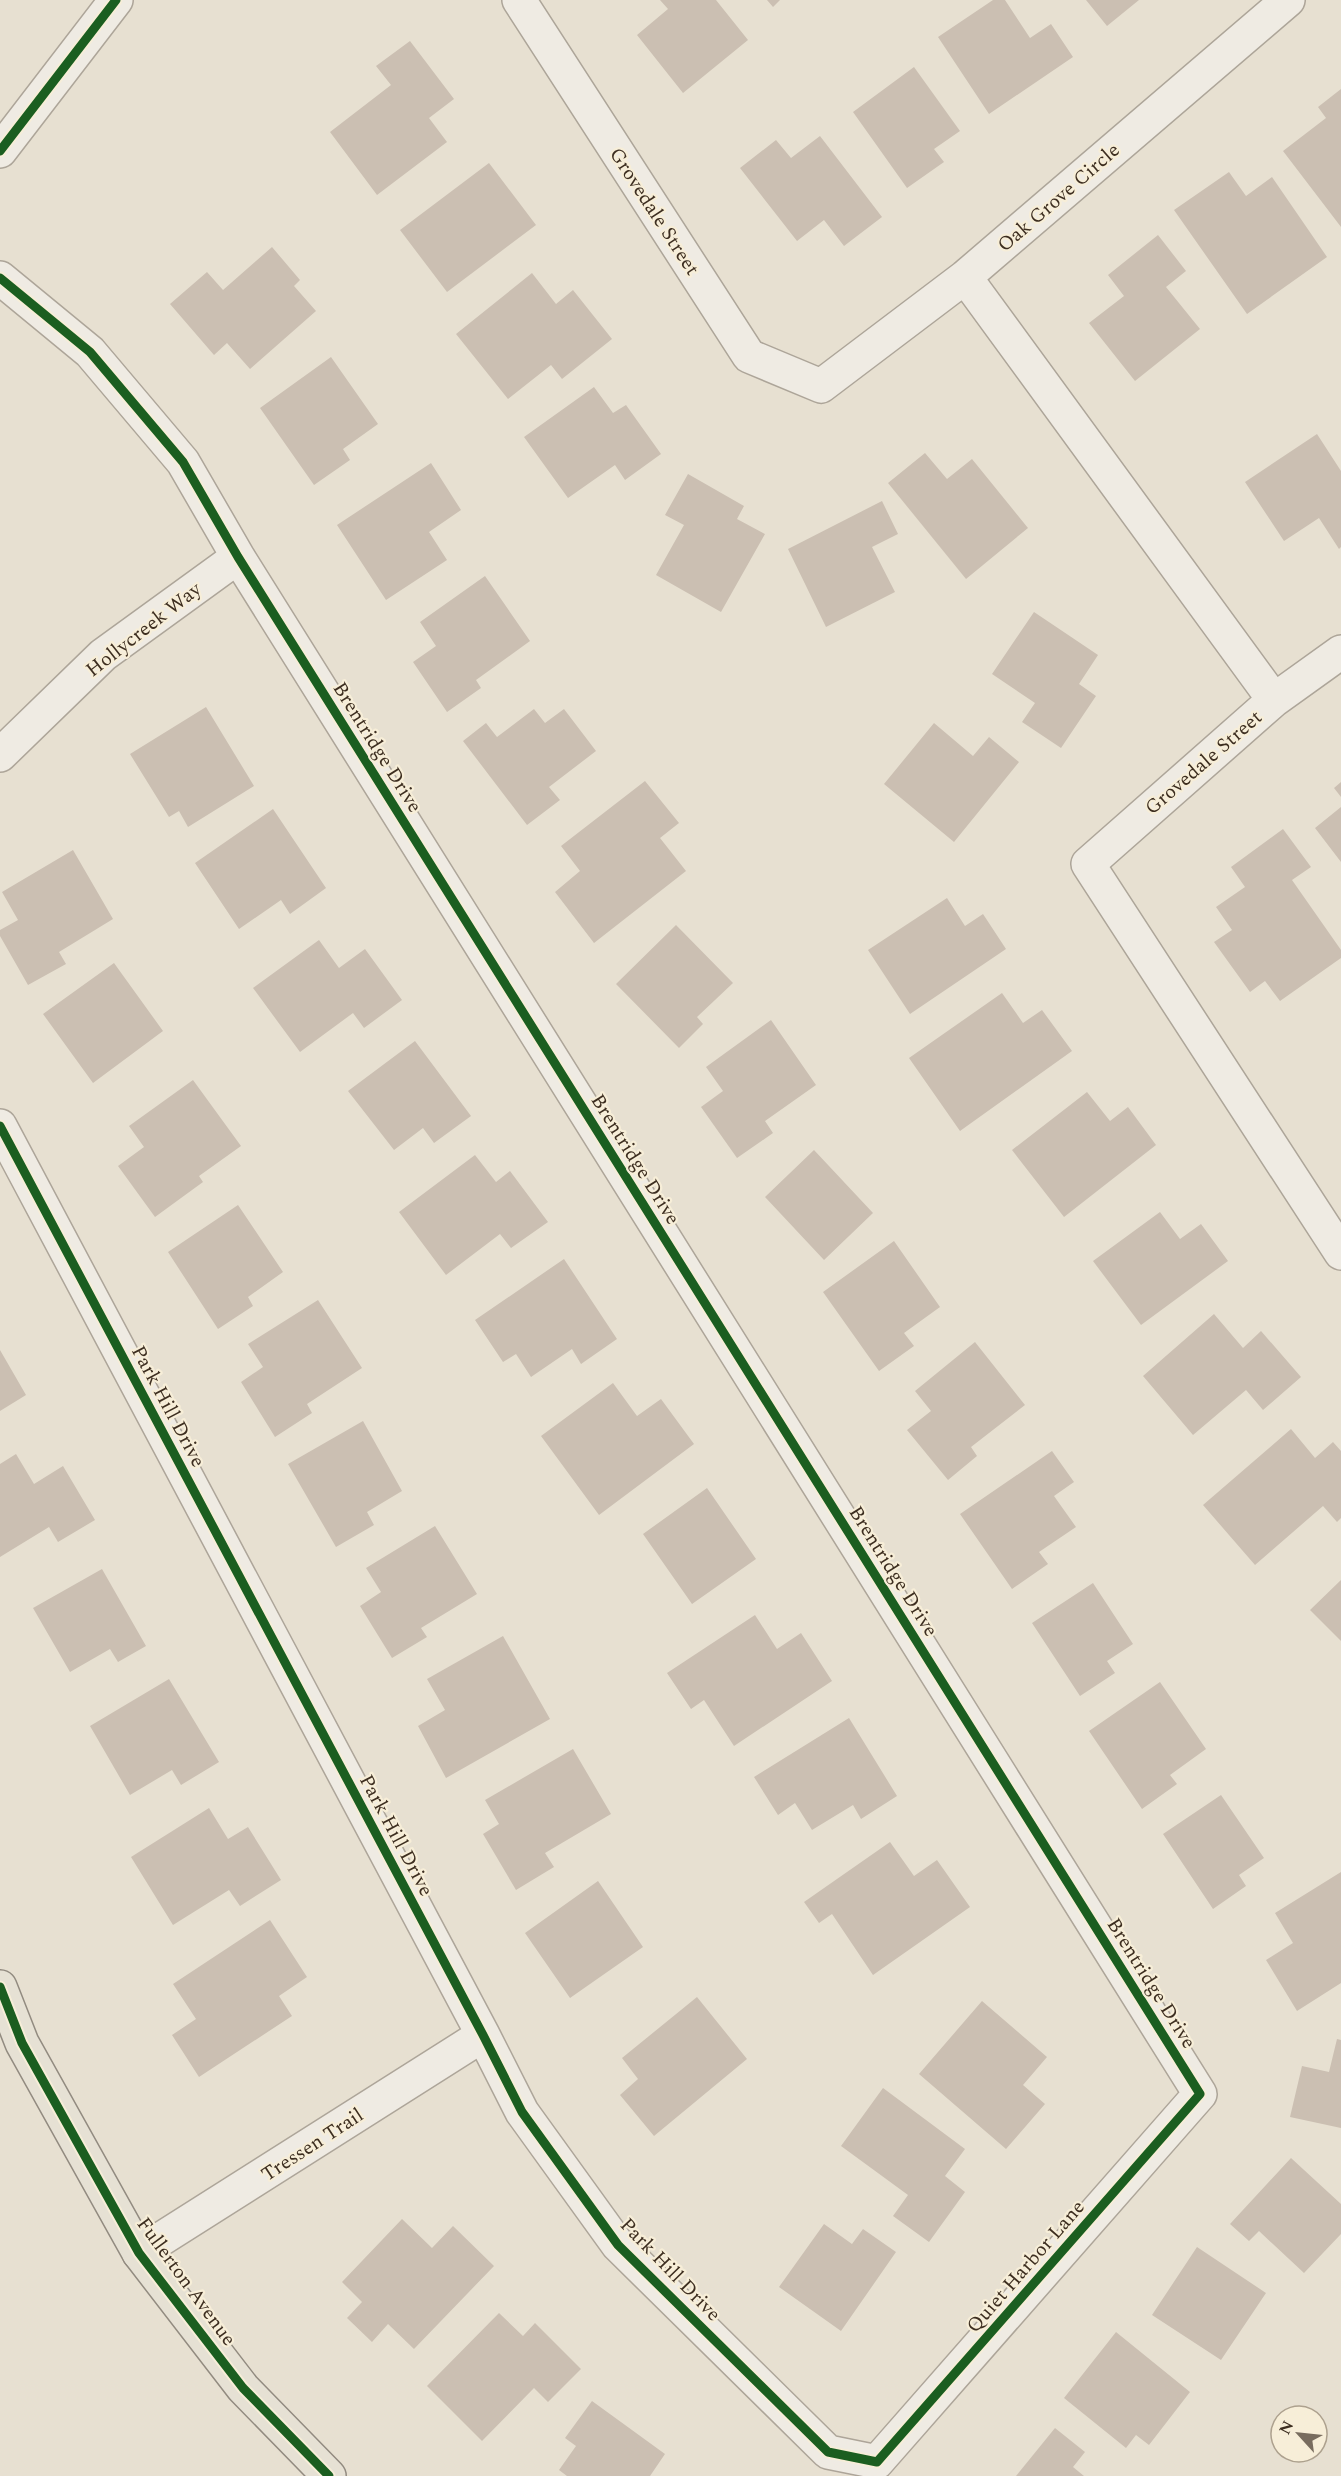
<svg xmlns="http://www.w3.org/2000/svg" width="1341" height="2476" font-family="Spectral,serif">
<style>
.building{fill:#cbbfb2}
.lines{fill:none;stroke-linecap:round;stroke-linejoin:round}
.minor-casing{stroke:#ada599;stroke-width:36}
.major-casing{stroke:#928b80;stroke-width:36}
.minor{stroke:#efebe3;stroke-width:33}
.major{stroke:#e6e1d4;stroke-width:33}
.cycleway-casing{stroke:#f7eed8;stroke-width:13}
.cycleway{stroke:#1b5e20;stroke-width:9}
.labels{text-anchor:middle;stroke-width:4.5;stroke-linejoin:round;paint-order:stroke}
.street-label{font-size:20px;fill:#3d2e20;stroke:#f7eed8}
</style>
<rect width="100%" height="100%" fill="#e7e0d1"/>
<path class="building" d="M660,0H716L748,40L683,93L637,35L668,9Z
M767,0H780L773,7Z
M993,0H1005L1030,38L1051,24L1073,57L989,114L938,37Z
M1086,0H1139L1107,26Z
M410,41L454,99L429,118L447,142L377,195L330,132L391,85L376,66Z
M914,67L960,131L934,149L944,162L907,188L853,112Z
M1341,89V227L1283,151L1326,118L1318,107Z
M820,136L882,217L844,246L824,220L797,241L740,168L776,140L791,158Z
M489,163L536,225L447,292L400,230Z
M1229,172L1246,196L1272,177L1327,257L1247,314L1174,210Z
M1158,235L1186,271L1166,287L1200,329L1135,381L1089,323L1124,296L1108,275Z
M272,247L300,280L294,286L316,311L250,369L227,343L214,355L170,304L207,272L223,290Z
M532,273L556,304L573,290L612,339L562,379L551,365L508,399L456,334Z
M331,357L378,424L343,449L350,460L314,485L260,408Z
M594,387L613,413L626,405L661,454L625,480L615,465L568,498L524,437Z
M1317,434L1341,471V547L1339,549L1319,518L1284,541L1245,482Z
M925,453L947,479L972,459L1028,528L966,579L888,483Z
M431,463L461,510L429,532L447,560L386,600L337,525Z
M688,474L744,506L737,519L765,534L721,612L656,575L684,525L665,515Z
M882,501L898,534L872,547L895,592L826,627L788,549Z
M485,576L530,641L476,680L481,688L447,712L413,662L436,646L420,622Z
M1034,612L1098,655L1079,684L1096,696L1061,748L1022,722L1035,703L992,674Z
M206,707L254,786L188,827L179,811L169,817L130,754Z
M534,709L545,723L564,709L596,751L549,787L560,800L527,825L463,741L486,723L497,737Z
M934,723L973,756L989,737L1019,762L954,842L884,784Z
M645,781L679,823L660,838L686,871L594,943L555,892L580,871L561,846Z
M1341,782V797L1334,788Z
M1341,807V862L1315,828Z
M273,809L326,888L290,914L281,900L239,929L195,863Z
M1283,829L1311,867L1292,880L1341,950V958L1280,1001L1265,981L1250,992L1214,942L1232,930L1216,907L1245,887L1231,867Z
M73,850L113,919L59,952L66,964L28,985L0,936V930L18,920L2,892Z
M947,898L965,926L983,914L1006,949L910,1014L868,950Z
M676,925L733,983L697,1017L703,1024L679,1048L616,984Z
M319,940L339,968L365,949L402,1000L364,1028L353,1013L300,1052L253,988Z
M114,963L163,1031L93,1083L43,1014Z
M1002,993L1023,1023L1042,1010L1072,1051L960,1131L909,1058Z
M771,1020L816,1085L765,1121L773,1133L737,1158L701,1107L723,1091L706,1067Z
M415,1041L471,1116L434,1143L423,1128L394,1150L348,1091Z
M193,1080L241,1146L199,1176L203,1182L155,1217L118,1166L144,1147L129,1126Z
M1087,1092L1110,1121L1128,1107L1156,1145L1064,1217L1012,1150Z
M814,1150L873,1213L824,1260L765,1197Z
M475,1155L496,1182L510,1171L548,1222L511,1248L500,1234L446,1275L399,1212Z
M238,1205L283,1272L248,1297L253,1306L218,1329L168,1252Z
M1160,1212L1180,1239L1201,1224L1228,1261L1141,1325L1093,1261Z
M894,1241L940,1307L904,1333L914,1346L879,1371L823,1292Z
M564,1259L617,1339L581,1364L572,1349L531,1377L516,1354L503,1362L475,1320Z
M318,1300L362,1368L307,1404L312,1413L275,1437L241,1382L263,1367L248,1344Z
M1214,1314L1243,1348L1261,1331L1301,1377L1263,1410L1246,1390L1193,1435L1143,1376Z
M975,1342L1025,1405L971,1447L977,1456L948,1480L907,1430L931,1411L915,1391Z
M0,1350L26,1395L0,1411Z
M613,1383L637,1416L661,1399L694,1444L599,1515L541,1436Z
M363,1421L402,1491L367,1512L374,1525L336,1547L288,1464Z
M1291,1429L1315,1458L1333,1442L1341,1451V1518L1337,1522L1323,1506L1255,1565L1203,1505Z
M1052,1451L1074,1482L1054,1496L1076,1527L1039,1552L1048,1564L1012,1589L960,1514Z
M16,1454L34,1484L63,1466L95,1520L58,1542L49,1527L0,1557V1464Z
M707,1488L756,1559L692,1604L643,1534Z
M435,1526L477,1594L421,1628L427,1637L392,1658L360,1606L381,1592L366,1568Z
M102,1569L146,1646L118,1662L110,1649L70,1672L33,1608Z
M1341,1580V1641L1310,1610Z
M1093,1583L1133,1644L1107,1661L1115,1673L1080,1696L1032,1623Z
M755,1615L777,1649L801,1633L832,1681L734,1746L704,1700L691,1709L667,1673Z
M503,1636L550,1719L446,1778L418,1726L445,1710L427,1679Z
M169,1679L219,1762L181,1785L172,1770L130,1795L90,1726Z
M1160,1682L1206,1749L1170,1775L1177,1784L1142,1809L1089,1731Z
M849,1718L897,1796L861,1819L853,1805L812,1830L795,1803L778,1815L754,1777Z
M573,1749L611,1814L545,1853L554,1867L516,1890L483,1834L499,1824L485,1800Z
M1221,1795L1264,1858L1239,1875L1246,1886L1213,1909L1163,1834Z
M209,1808L228,1839L248,1827L281,1880L240,1906L229,1890L173,1925L131,1857Z
M890,1842L914,1876L937,1860L970,1907L873,1975L832,1914L819,1923L804,1902Z
M1341,1872V1983L1297,2011L1266,1960L1293,1943L1275,1913Z
M598,1881L643,1947L570,1998L525,1933Z
M270,1920L307,1977L279,1996L292,2016L199,2077L172,2035L196,2019L173,1984Z
M697,1997L747,2059L654,2136L620,2095L638,2079L622,2058Z
M982,2001L1047,2057L1023,2085L1045,2104L1006,2149L919,2074Z
M1337,2039L1341,2040V2128L1290,2117L1302,2066L1329,2072Z
M883,2088L965,2149L945,2176L965,2192L929,2242L893,2216L908,2195L841,2146Z
M1291,2158L1341,2204V2234L1304,2273L1259,2231L1249,2241L1230,2224Z
M402,2219L432,2248L453,2226L494,2266L414,2349L388,2324L372,2342L347,2318L362,2302L342,2282Z
M824,2224L852,2244L863,2229L896,2252L841,2331L779,2287Z
M1197,2247L1266,2293L1221,2360L1152,2315Z
M499,2313L523,2336L535,2323L581,2369L548,2402L534,2388L482,2441L427,2386Z
M1116,2332L1190,2392L1149,2445L1136,2435L1126,2448L1064,2398Z
M592,2401L665,2454L650,2476H567L559,2470L576,2446L565,2438Z
M1055,2428L1085,2452L1073,2467L1084,2476H1016Z"/>
<g class="lines">
<defs>
<path id="minor" d="M519,0L749,356L821,386L965,277L1288,0
M0,151L116,0
M965,277L1274,700
M0,278L90,352L183,462L238,557L1200,2094L877,2462L828,2452L618,2245L522,2112L483,2035L0,1126
M1341,652L1274,700L1088,864L1341,1253
M0,755L103,655L238,557
M139,2253L483,2035"/>
<path id="major" d="M0,1987L22,2043L139,2253L243,2388L329,2476"/>
</defs>
<use href="#minor" class="minor-casing"/>
<use href="#major" class="major-casing"/>
<use href="#minor" class="minor"/>
<use href="#major" class="major"/>
<defs>
<path id="cycleway" d="M0,151L116,0
M0,278L90,352L183,462L238,557L1200,2094L877,2462L828,2452L618,2245L522,2112L483,2035L0,1126
M0,1987L22,2043L139,2253L243,2388L329,2476"/>
</defs>
<use href="#cycleway" class="cycleway-casing"/>
<use href="#cycleway" class="cycleway"/>
</g>
<g class="labels">
<g class="street-label">
<text transform="translate(1058 197) rotate(-41)" y="7">Oak Grove Circle</text>
<text transform="translate(655 211) rotate(57)" y="7">Grovedale Street</text>
<text transform="translate(143 629) rotate(-38)" y="7">Hollycreek Way</text>
<text transform="translate(378 747) rotate(58)" y="7">Brentridge Drive</text>
<text transform="translate(1203 762) rotate(-41)" y="7">Grovedale Street</text>
<text transform="translate(636 1159) rotate(58)" y="7">Brentridge Drive</text>
<text transform="translate(169 1406) rotate(62)" y="7">Park Hill Drive</text>
<text transform="translate(894 1571) rotate(58)" y="7">Brentridge Drive</text>
<text transform="translate(397 1835) rotate(62)" y="7">Park Hill Drive</text>
<text transform="translate(1152 1983) rotate(58)" y="7">Brentridge Drive</text>
<text transform="translate(312 2144) rotate(-33)" y="7">Tressen Trail</text>
<text transform="translate(1025 2266) rotate(-49)" y="7">Quiet Harbor Lane</text>
<text transform="translate(671 2269) rotate(46)" y="7">Park Hill Drive</text>
<text transform="translate(187 2281) rotate(54)" y="7">Fullerton Avenue</text>
</g>
</g>
<g transform="translate(1299 2434) rotate(297)"><circle r="28" fill="#f7eed8" stroke="#ada18e" stroke-width="1.5"/>
<path d="M0-4.5L10 22L0 15L-10 22Z" fill="#786c5e"/>
<text y="-9" font-size="16" font-weight="bold" text-anchor="middle" fill="#3d2e20">N</text>
</g>
</svg>
